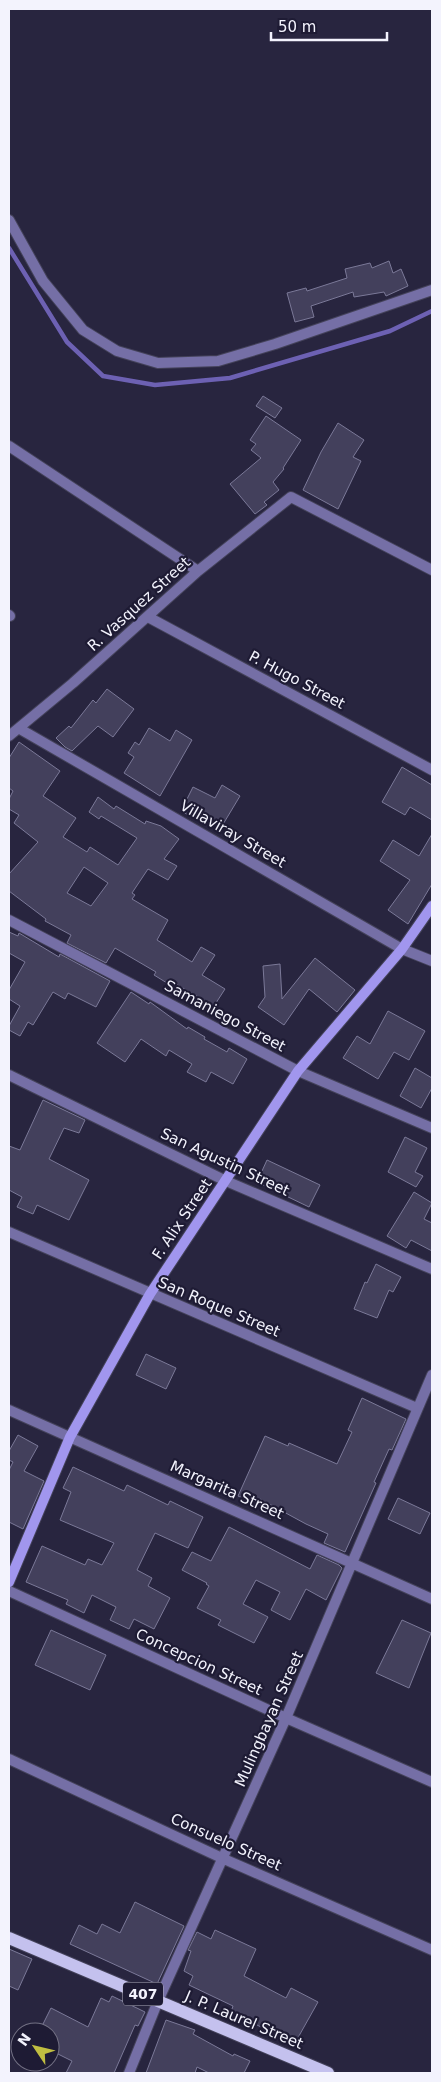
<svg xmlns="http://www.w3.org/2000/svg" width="441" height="2082" font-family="'DejaVu Sans',sans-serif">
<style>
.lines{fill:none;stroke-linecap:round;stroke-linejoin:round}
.stream{stroke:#6d61b3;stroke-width:4.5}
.building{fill:#43405c;stroke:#7b7998;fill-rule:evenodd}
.street-casing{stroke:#44425a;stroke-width:12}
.secondary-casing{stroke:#44425a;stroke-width:12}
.primary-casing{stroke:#44425a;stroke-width:14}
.street{stroke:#756fa6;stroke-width:10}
.secondary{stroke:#a196ee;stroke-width:10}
.primary{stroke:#c4c1ee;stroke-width:12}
.labels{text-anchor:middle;stroke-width:4.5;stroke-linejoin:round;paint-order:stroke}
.shield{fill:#1e1b34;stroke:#b3b2c1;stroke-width:1}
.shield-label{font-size:14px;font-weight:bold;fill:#f3f3fd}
.street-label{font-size:15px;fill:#f3f3fd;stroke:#1e1b34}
</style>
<rect width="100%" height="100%" fill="#28253f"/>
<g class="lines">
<path class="stream" d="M9,248L67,342L103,376L155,385L230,378L390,331L432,311"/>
</g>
<path class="building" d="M389,261L393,273L401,269L408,286L386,296L384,292L354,297L353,292L311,306L314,317L295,322L287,293L306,288L307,291L347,278L345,269L370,263L372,268Z
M263,396L282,408L275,418L256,406Z
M266,416L301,440L283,468L284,469L273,482L279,490L264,502L267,505L255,514L230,484L261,458L251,450L256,444L250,440Z
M338,423L364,440L353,457L361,461L338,509L303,490L321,452Z
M107,689L134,709L113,737L98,726L72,751L65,747L56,738L69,726L71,728L93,700L96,703Z
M149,728L170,741L176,730L192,740L160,796L124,773L134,757L128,753L135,742L139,745Z
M19,742L60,771L43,796L76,818L63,837L87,852L90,847L118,865L137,838L101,816L99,819L89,812L98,797L114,809L116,806L145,824L146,821L161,826L179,839L164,859L177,866L168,880L148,869L132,893L135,895L132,899L168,920L157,940L192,962L201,947L215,955L202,975L225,989L214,1006L169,980L167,983L154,975L156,972L115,948L106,963L67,943L71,935L45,921L46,919L9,891V874L38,842L14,823L19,815L9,809V799L13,791L9,788V758ZM84,867L108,883L91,906L67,893Z
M402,767L432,785V820L410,807L405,815L382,802Z
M222,785L240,796L222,826L205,816L201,822L181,811L193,787L215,798Z
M432,834V884L408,924L388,910L410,880L380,861L393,840L419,856Z
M9,932L18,936L19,933L59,957L60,954L110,981L96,1007L68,993L65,999L53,992L33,1025L28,1022L20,1036L9,1030V1026L20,1006L9,999V990L25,962L9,953Z
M315,958L355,990L337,1012L309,989L284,1025L258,1007L265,997L263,966L280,964L282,999Z
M131,992L149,1004L150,1002L187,1029L188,1027L205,1037L204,1039L227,1052L229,1048L247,1059L233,1084L211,1072L206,1082L187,1072L192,1064L169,1050L166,1056L141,1039L125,1062L97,1043Z
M388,1011L425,1031L409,1060L394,1052L378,1079L343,1058L357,1036L370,1044Z
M415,1068L432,1078V1088L421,1108L400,1096Z
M43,1100L85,1120L79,1133L64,1128L49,1159L89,1180L69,1220L37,1205L33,1214L17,1207L22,1197L9,1190V1146L20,1150Z
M405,1137L427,1148L415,1172L423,1176L416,1187L388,1172Z
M267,1160L320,1185L309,1207L257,1182Z
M414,1192L432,1203L424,1219L432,1223V1251L411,1240L406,1248L387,1236Z
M376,1264L401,1277L393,1292L389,1290L377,1318L354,1309L365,1282L367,1283Z
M146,1354L176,1368L166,1389L136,1375Z
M362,1398L406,1419L392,1450L389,1449L374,1482L376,1483L345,1552L324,1543L328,1534L306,1524L260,1499L258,1505L238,1496L265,1436L288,1446L289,1443L337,1464L352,1432L348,1430Z
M18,1435L38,1446L24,1471L44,1481L23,1529L9,1522V1470L13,1462L9,1460V1451Z
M73,1467L124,1491L127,1485L168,1505L170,1501L203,1517L188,1548L155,1533L137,1570L152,1578L148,1586L170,1598L154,1629L134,1619L129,1629L110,1620L116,1607L92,1595L84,1613L66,1604L68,1600L26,1582L42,1546L85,1565L88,1559L102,1565L114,1543L60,1520L71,1492L63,1488Z
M398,1498L430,1513L420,1534L388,1519Z
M229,1527L310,1569L317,1555L339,1565L342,1568L326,1600L306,1589L290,1620L271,1610L280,1592L256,1580L243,1604L268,1617L254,1643L218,1625L221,1620L197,1608L209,1586L206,1584L207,1583L182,1570L192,1552L211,1561Z
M402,1620L431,1633L409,1688L376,1673Z
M51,1630L106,1655L90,1690L35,1665Z
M135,1902L184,1926L157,1984L70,1944L79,1925L97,1934L102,1924L120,1933Z
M215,1930L256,1949L244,1976L286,1998L291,1988L318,2002L295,2043L262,2025L261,2027L231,2012L233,2006L189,1985L193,1976L184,1971L191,1951L188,1950L197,1932L211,1939Z
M9,1949L32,1959L18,1990L9,1986Z
M112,1996L145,2012L138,2026L135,2025L114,2073H66L72,2061L50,2050V2032H39L51,2008L88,2027L101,1998L109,2002Z
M166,2020L195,2030L193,2034L233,2056L234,2054L250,2061L244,2073H209L197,2067L195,2073H146Z"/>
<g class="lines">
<defs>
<path id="street" d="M9,220L43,281L83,330L117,351L158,363L218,361L275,344L432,290
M9,446L198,571
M9,615L10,616
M148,617L432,770
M20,729L402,949L432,961
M9,736L73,683L198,571L291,497L432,570
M9,920L298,1071L432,1128
M9,1075L226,1181L432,1269
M9,1232L417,1408
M9,1410L432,1599
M9,1591L286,1718L432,1782
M9,1759L224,1859L432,1950
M129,2073L158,2001L286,1718L432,1375"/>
<path id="secondary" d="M9,1582L70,1437L150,1294L298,1071L402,949L432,906"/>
<path id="primary" d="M9,1938L328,2073"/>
</defs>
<use href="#street" class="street-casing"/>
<use href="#secondary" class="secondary-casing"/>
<use href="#primary" class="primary-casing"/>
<use href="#street" class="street"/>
<use href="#secondary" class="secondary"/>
<use href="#primary" class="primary"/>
</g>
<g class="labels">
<rect class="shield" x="123" y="1982.5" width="40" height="23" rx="4"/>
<g class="shield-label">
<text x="143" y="1999">407</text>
</g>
<g class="street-label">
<text transform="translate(139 604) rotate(-42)" y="5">R. Vasquez Street</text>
<text transform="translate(297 680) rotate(28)" y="5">P. Hugo Street</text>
<text transform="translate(233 834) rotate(30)" y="5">Villaviray Street</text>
<text transform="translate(225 1016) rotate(28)" y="5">Samaniego Street</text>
<text transform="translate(225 1162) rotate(25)" y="5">San Agustin Street</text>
<text transform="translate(182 1219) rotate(-56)" y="5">F. Alix Street</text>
<text transform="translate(219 1307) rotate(23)" y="5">San Roque Street</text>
<text transform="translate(227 1490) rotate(24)" y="5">Margarita Street</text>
<text transform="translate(199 1662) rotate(25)" y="5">Concepcion Street</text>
<text transform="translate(269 1719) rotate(-66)" y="5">Mulingbayan Street</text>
<text transform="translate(226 1842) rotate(24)" y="5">Consuelo Street</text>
<text transform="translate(244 2020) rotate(23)" y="5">J. P. Laurel Street</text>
</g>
</g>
<rect width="441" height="2082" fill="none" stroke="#f3f3fd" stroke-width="20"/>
<g transform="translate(35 2047) rotate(305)"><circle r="24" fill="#1e1b34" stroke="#737184"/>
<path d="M0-4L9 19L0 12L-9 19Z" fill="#c0be41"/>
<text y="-8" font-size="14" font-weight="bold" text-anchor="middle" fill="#f3f3fd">N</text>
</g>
<path d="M271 32v8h116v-8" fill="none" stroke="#f3f3fd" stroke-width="2.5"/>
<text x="278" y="32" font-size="15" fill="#f3f3fd" stroke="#1e1b34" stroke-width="4" paint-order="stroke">50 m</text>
</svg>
